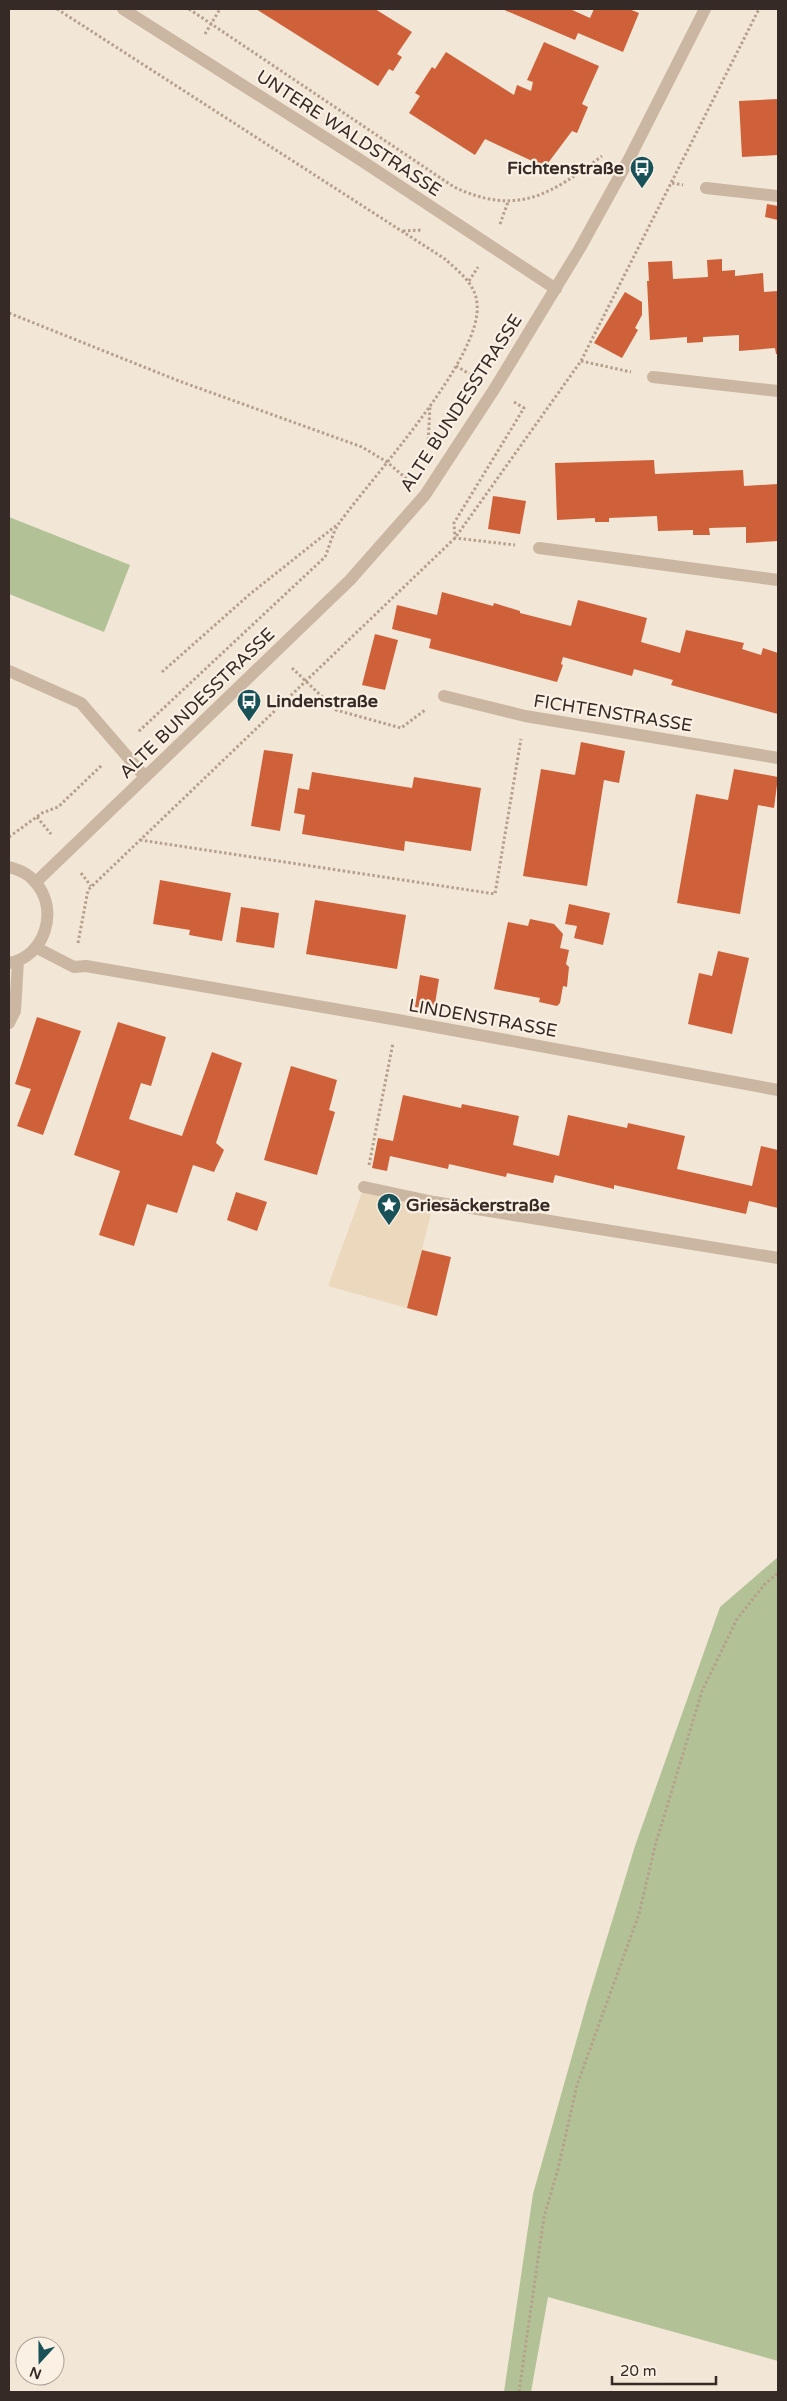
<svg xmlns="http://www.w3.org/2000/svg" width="787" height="2401" font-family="'Varela Round',sans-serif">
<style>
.green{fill:#b2c296}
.plaza{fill:#ecd8bc}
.building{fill:#ce6139}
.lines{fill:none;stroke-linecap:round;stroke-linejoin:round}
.path{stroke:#b6a08c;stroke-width:3;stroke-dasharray:2.5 2.5;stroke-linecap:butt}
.minor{stroke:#cbb6a2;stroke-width:12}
.labels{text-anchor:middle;stroke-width:4.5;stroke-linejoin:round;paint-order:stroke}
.street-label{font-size:18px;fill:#352a25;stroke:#faf0e3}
.poi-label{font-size:18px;font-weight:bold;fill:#352a25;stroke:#faf0e3;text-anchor:start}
</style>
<rect width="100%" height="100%" fill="#f2e6d6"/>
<path class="green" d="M9,517L130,565L104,632L9,594Z
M778,1557V2361L548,2297L531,2392H504L533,2194L587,2003L635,1846L720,1607Z"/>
<path class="plaza" d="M364,1187L434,1202L407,1308L328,1286Z"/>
<path class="building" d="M256,9H375L412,32L397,54L402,57L393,71L389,69L378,86Z
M502,9H570L590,18L594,9H629L639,13L623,52L578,33L575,40Z
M544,42L599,66L582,104L588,107L577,133L572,131L545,167L485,139L475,155L409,113L420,96L415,93L432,67L435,69L446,52L514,95L517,85L531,91L533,82L527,80Z
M778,99V155L742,157L739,101Z
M767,204L778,206V220L765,217Z
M722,259V271L735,270V276L763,273L764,292L778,291V354H776L775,348L739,351V335L703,337V342L687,343V337L650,340L647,281H649L648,262L672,261L673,279L708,277L707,260Z
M625,292L642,302V315L635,328L638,330L622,358L594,343Z
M654,460L655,474L743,470L744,486L778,484V541L746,543V527L709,528L710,535H693V530L658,531L657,516L609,518V522H595V518L557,520L555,463Z
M493,496L526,501L520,534L488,529Z
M442,592L493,606L494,603L520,611V613L571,626L578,600L647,618L641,642L680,653L686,630L744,643L742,649L761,655L763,648L778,653V714L671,685L673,680L634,669L632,676L563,657L561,664L563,665L557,682L429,648L431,639L392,629L397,605L437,615Z
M375,634L398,640L385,690L362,685Z
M581,742L625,751L619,783L604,780L587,886L523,876L541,769L575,775Z
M264,750L293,754L280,831L251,826Z
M734,769L778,777L774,808L758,805L740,914L677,903L696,794L728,800Z
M312,772L412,788L414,777L481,788L471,851L405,841L404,851L302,834L305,815L294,813L298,788L309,790Z
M160,880L231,893L222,941L189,935L190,930L153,924Z
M315,900L406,915L397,969L306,954Z
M569,904L610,913L603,945L574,938L577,926L565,924Z
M241,907L279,913L274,948L236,942Z
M530,919L554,924L563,934L560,948L569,950L566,964L569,967L567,987L563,986L560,1003L557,1006L539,1002L540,998L494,989L508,922L528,926Z
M718,951L749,958L732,1034L688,1024L699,973L712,976Z
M420,975L439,979L434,1010L415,1007Z
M37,1017L81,1031L43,1135L17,1126L31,1089L15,1084Z
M118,1022L166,1037L151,1086L141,1083L129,1119L150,1126L182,1136L212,1052L242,1063L216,1143L224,1150L214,1172L193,1165L177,1213L147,1204L134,1246L99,1235L120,1171L74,1155Z
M291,1066L337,1080L329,1110L335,1112L317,1175L264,1160Z
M403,1095L461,1108L462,1104L519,1116L513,1145L559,1156L568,1115L627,1128L628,1123L685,1136L677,1169L752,1186L761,1146L778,1150V1208L749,1201L746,1214L614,1185V1189L555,1175L553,1183L507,1173L506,1177L449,1164L448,1169L390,1156L387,1171L372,1168L378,1138L393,1141Z
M236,1192L267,1202L257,1231L227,1220Z
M422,1250L451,1257L437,1316L407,1308Z"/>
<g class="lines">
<path class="path" d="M57,9L445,259C458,271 476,284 477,304C483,357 373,476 340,522C333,531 330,545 325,557L138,732
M189,9L454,187C518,217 551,194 602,156
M205,34L220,9
M672,183L683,185
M500,224L508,202
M403,231L422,230
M469,281L478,267
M9,313L179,381L362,447L387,462L408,480
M581,361L631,372
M456,366L473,376
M514,402L524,408L454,523L455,538L515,545
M428,445L430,406
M292,668L336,710L401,728L425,710
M162,672L250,594L338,524
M37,817L51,834
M9,837L42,813L58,807L102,765
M140,840L495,894L521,739
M81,873L91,886
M78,943L88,890L455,538L581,361L759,9
M369,1165L393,1043
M519,2392L544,2217L558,2169L577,2085L639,1914L655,1846L702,1691L737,1619L764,1585L778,1573"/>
<path class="minor" d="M123,9L359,159L556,289
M706,188L778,196
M653,377L778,391
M539,548L778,580
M9,671L81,703L145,777
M444,696L525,716L778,758
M9,867C19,870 28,873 35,882C60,909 45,957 9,963
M36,882L350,580L425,495L495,388L580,248L628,161L705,9
M37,948L74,967L86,966L398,1020L778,1090
M9,1023L15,1011L18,961
M364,1187L434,1202L778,1258"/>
</g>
<defs>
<symbol id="bus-pin" viewBox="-11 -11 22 30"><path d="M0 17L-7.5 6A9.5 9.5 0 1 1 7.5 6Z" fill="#185258" stroke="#faf0e3"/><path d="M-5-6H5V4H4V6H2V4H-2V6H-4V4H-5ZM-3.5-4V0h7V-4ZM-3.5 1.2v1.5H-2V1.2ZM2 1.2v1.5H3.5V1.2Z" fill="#fff"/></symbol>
<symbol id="sight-pin" viewBox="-11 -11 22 30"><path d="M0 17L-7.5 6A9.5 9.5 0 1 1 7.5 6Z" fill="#185258" stroke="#faf0e3"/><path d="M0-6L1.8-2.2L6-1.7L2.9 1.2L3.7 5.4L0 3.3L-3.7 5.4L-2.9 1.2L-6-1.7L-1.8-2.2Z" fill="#fff"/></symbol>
</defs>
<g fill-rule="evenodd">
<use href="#bus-pin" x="628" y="154" width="28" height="38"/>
<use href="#bus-pin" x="235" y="687" width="28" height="38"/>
<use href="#sight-pin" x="375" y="1191" width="28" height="38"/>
</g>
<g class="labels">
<g class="street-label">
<text transform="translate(349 133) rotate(33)" y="6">UNTERE WALDSTRASSE</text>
<text transform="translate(461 403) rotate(-57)" y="6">ALTE BUNDESSTRASSE</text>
<text transform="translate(197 703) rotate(-44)" y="6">ALTE BUNDESSTRASSE</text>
<text transform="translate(613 713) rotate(9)" y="6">FICHTENSTRASSE</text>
<text transform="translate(483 1018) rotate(10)" y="6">LINDENSTRASSE</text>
</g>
<g class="poi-label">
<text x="624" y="174" text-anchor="end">Fichtenstraße</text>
<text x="266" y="707">Lindenstraße</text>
<text x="406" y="1211">Griesäckerstraße</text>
</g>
</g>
<rect width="787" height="2401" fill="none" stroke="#352a25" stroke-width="20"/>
<g transform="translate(40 2361) rotate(201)"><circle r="24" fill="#faf0e3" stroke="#aba197"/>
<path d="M0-4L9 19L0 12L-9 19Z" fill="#185258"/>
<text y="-8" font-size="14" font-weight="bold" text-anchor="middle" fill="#352a25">N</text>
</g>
<path d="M612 2376v8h104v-8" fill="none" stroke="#352a25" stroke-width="2.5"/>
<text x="620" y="2376" font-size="15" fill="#352a25" stroke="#faf0e3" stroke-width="4" paint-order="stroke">20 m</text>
</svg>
